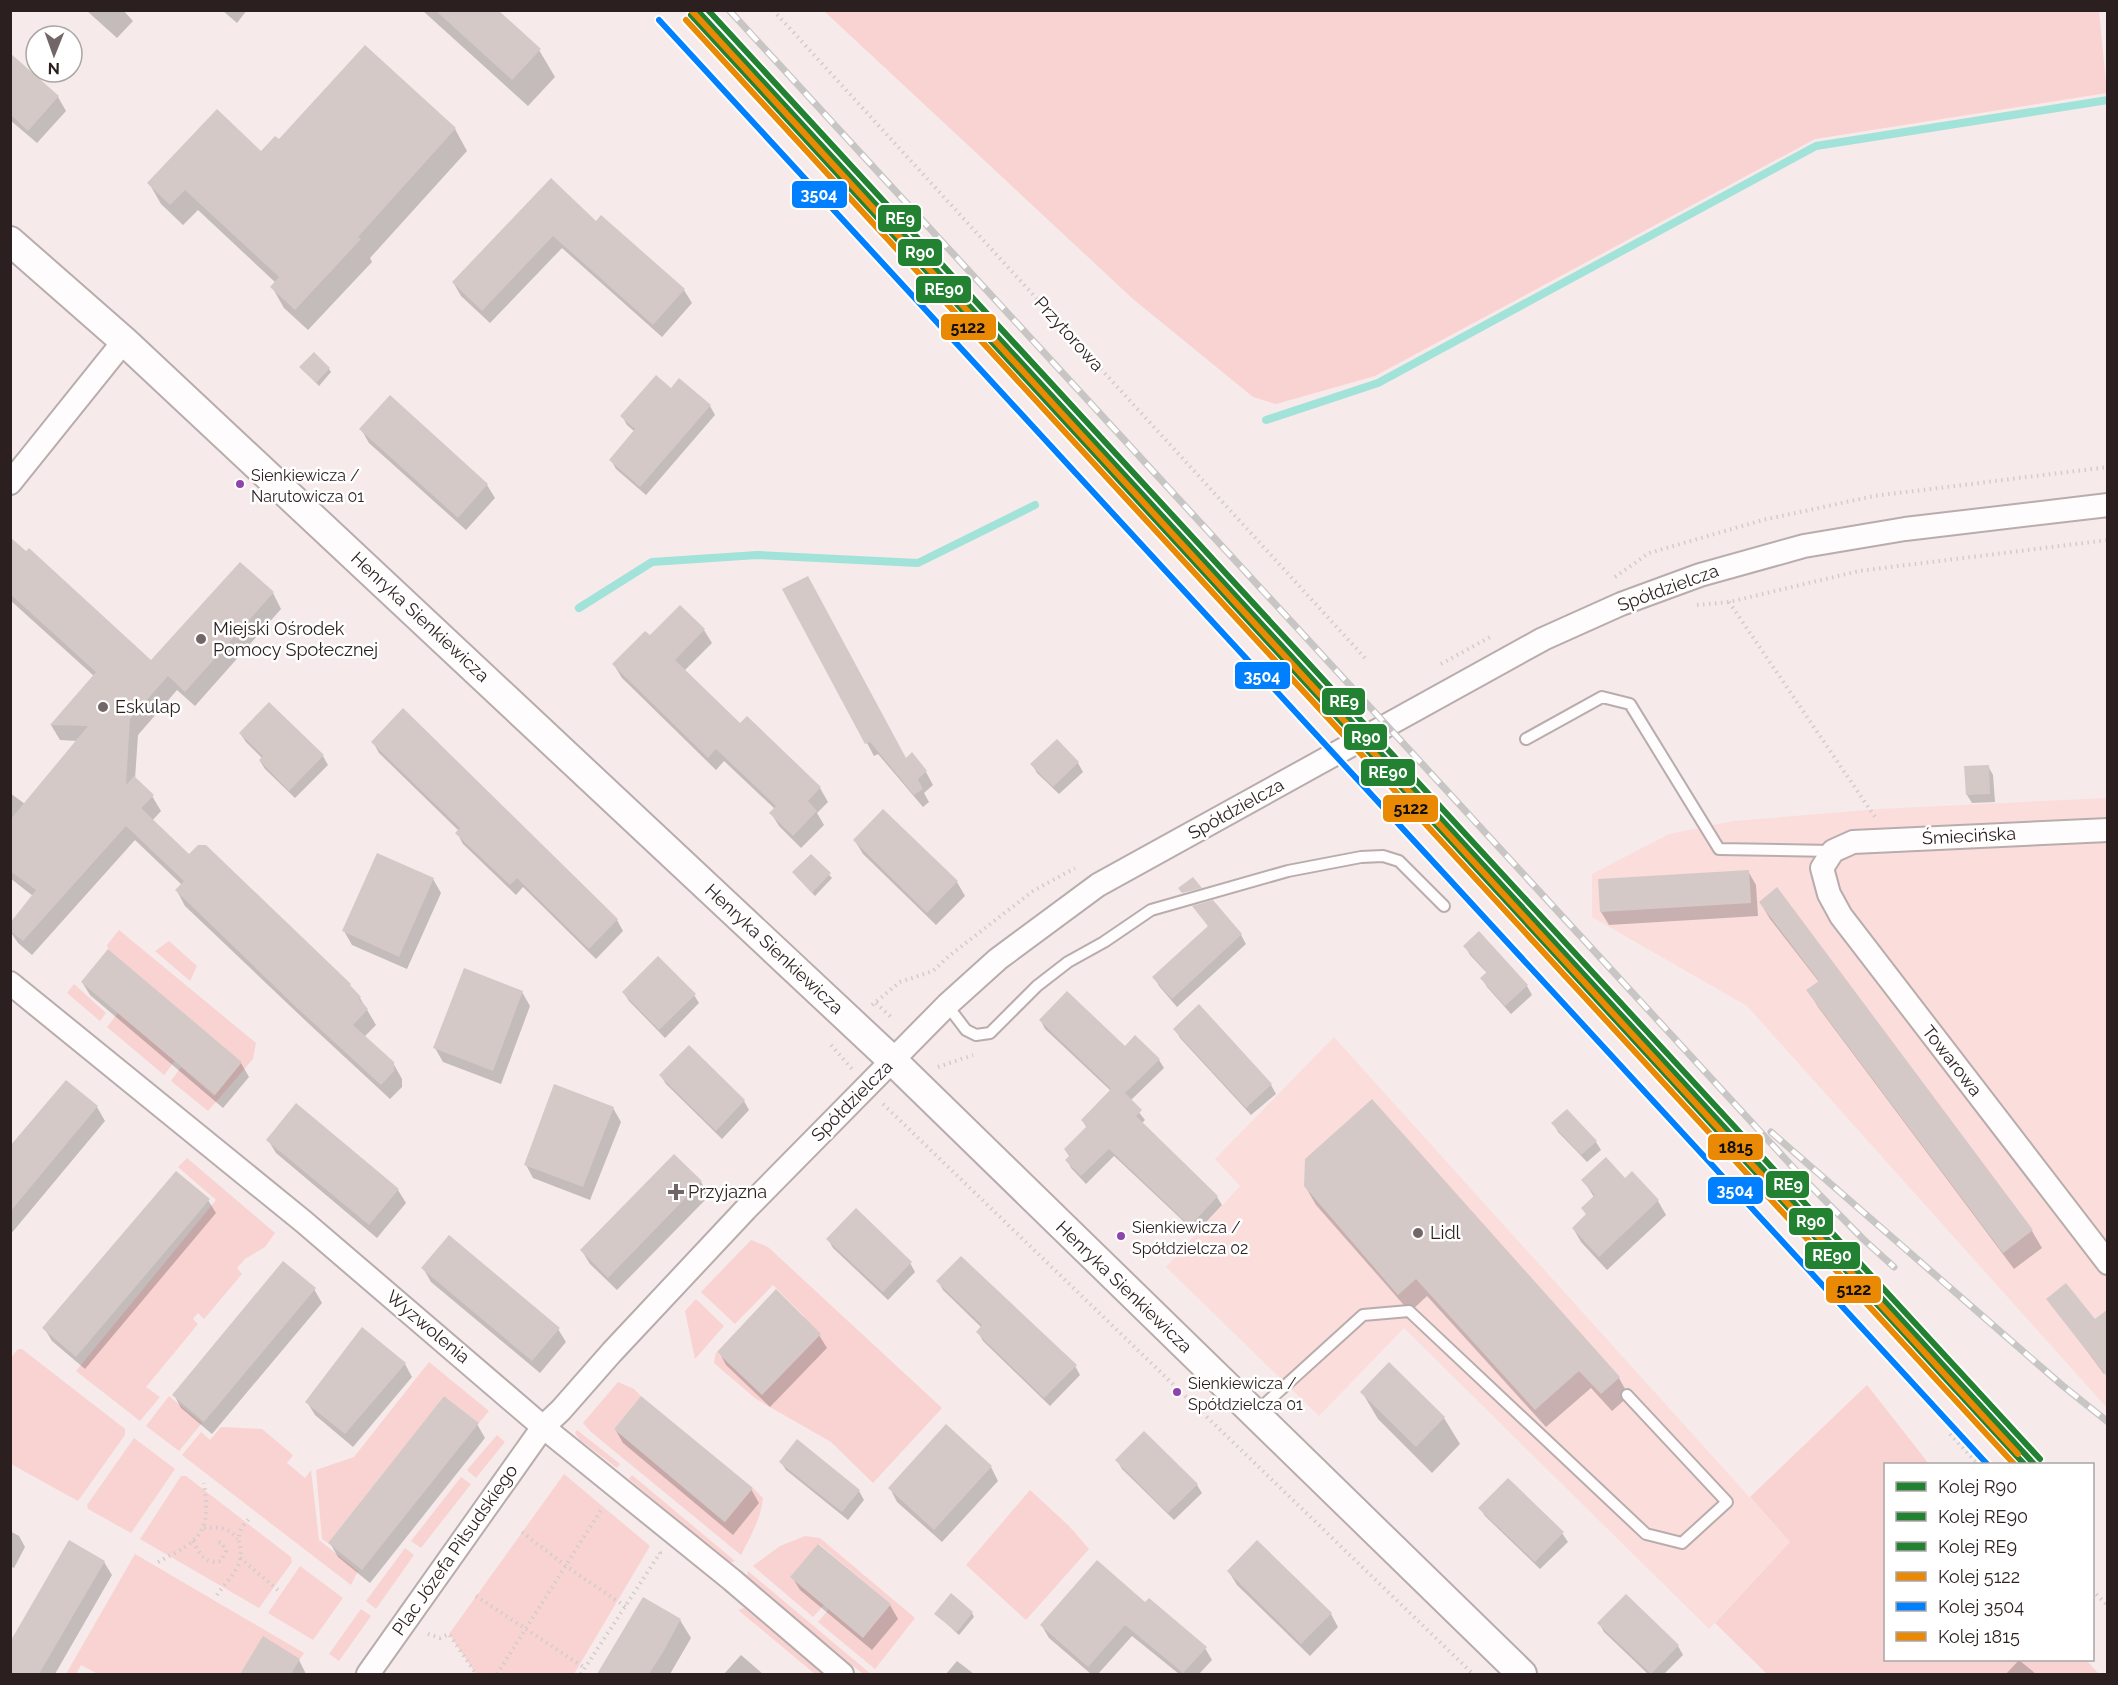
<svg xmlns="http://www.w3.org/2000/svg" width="2118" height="1685" font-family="Raleway,sans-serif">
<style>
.built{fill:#fbdddc}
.green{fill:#f9d3d2}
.shadow{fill:#0003}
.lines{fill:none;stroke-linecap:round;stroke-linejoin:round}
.stream{stroke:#a1e2d9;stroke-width:8}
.building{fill:#d5c9c8}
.service-casing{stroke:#b8adac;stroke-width:14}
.minor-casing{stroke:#b8adac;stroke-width:26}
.tertiary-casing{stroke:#b8adac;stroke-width:32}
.path{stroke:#d1cdcd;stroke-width:4;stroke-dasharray:1.5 4.5;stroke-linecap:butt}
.service{stroke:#fefcfc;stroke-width:10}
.minor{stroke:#fefcfc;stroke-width:22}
.tertiary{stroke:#fefcfc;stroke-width:28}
.rail-casing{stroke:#c8c5c5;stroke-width:7}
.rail{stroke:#fff;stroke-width:4.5;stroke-dasharray:14;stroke-linecap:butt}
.rail-1-casing{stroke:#fff;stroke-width:10}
.rail-2-casing{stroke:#fff;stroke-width:10}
.rail-3-casing{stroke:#fff;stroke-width:10}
.rail-4-casing{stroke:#fff;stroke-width:10}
.rail-5-casing{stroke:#fff;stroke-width:10}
.rail-6-casing{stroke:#fff;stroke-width:10}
.rail-1{stroke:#238132;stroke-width:6}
.rail-2{stroke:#238132;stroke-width:6}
.rail-3{stroke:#238132;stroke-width:6}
.rail-4{stroke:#ea8903;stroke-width:6}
.rail-5{stroke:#0080ff;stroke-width:6}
.rail-6{stroke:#ea8903;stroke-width:6}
.bus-dot{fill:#8e44ad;stroke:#fff;stroke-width:2}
.poi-dot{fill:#736666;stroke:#fff;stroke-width:2}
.labels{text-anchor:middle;stroke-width:5;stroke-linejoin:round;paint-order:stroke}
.bus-label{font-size:16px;fill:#2c1f1f;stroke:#fff;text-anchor:start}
.street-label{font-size:18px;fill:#2c1f1f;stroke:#fff}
.poi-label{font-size:18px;fill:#2c1f1f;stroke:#fff;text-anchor:start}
.line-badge{stroke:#fff;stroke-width:2}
.badge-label{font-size:16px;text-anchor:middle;font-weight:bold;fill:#fff}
.pale-badge-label{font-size:16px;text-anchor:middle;font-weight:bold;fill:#111}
</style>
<rect width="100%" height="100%" fill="#f6eaea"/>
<path class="built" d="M2107,798V1408L1747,1006L1592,917V874L1669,834L1733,821L1879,809Z
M1334,1037L1790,1542L1709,1629L1404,1328L1319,1416L1166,1267L1240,1186L1215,1159Z"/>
<path class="green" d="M824,11H2099L2107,93L1815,139L1375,376L1276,404L1253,397L1133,299Z
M119,930L256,1043L253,1059L208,1111L171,1081L181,1067L214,1096L242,1062L108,949L107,945Z
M169,941L197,966L190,981L155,951Z
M74,984L106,1013L100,1021L67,993Z
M118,1013L175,1061L164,1075L107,1027Z
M187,1158L275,1233L265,1247L245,1259L237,1268L242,1274L204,1319L198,1313L193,1319L198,1324L146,1387L160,1397L140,1421L76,1371L216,1200L178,1167Z
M751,1240L768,1247L942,1408L873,1483L831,1442L756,1399L714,1363L716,1352L762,1395L804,1316L773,1285L735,1324L701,1292Z
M696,1299L724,1326L695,1359L685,1311Z
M18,1349H22L125,1429V1435L78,1501L11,1464V1358Z
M429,1362L489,1411L479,1423L444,1396L328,1543L322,1539L316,1470L354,1457Z
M618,1382L634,1389L641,1396L614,1429L724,1522L753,1488L763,1498C761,1519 750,1537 741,1555L591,1432L583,1423Z
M1867,1385L1929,1464H1886V1660H2086L2099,1674H1767L1715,1623L1790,1542L1750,1497Z
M169,1396L202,1423L179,1451L146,1426Z
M221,1427L262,1429L293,1455L287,1463L305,1478L311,1470L319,1540L358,1571L351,1585L182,1455L201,1432L210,1440Z
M577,1430L620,1464L617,1468L580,1440L575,1433Z
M497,1435L505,1442L476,1478L467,1470Z
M134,1438L175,1469L131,1533L88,1509L87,1505Z
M564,1474L650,1546L574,1674H476L449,1634Z
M632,1475L735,1561L729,1563L629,1479Z
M181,1476H186L291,1557L292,1562L259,1608L140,1539Z
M461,1477L471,1484L421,1548L411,1541Z
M1030,1490L1069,1526L1089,1549L1026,1620L966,1565Z
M805,1536L820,1538L915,1618L875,1669L818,1622L829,1609L863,1637L891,1604L819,1544L791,1577L824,1605L813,1617L753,1566L780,1546Z
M405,1548L414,1555L376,1609L366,1601Z
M135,1554L304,1653L300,1659L263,1637L240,1674H98L81,1665L76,1674H66Z
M300,1566L343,1598L313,1640L268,1613Z
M748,1571L871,1674H863L747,1578Z
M744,1608L823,1674H815L738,1610Z
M361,1609L371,1616L339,1661L329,1654Z"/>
<path class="shadow" d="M86,10H123L133,21L117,38Z
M222,10H247L237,23Z
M422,10H495L539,50L555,77L528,106Z
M365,48L455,129L467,151L370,258L372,262L308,330L284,308L272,287L276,283L198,210L183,225L161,204L149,183L261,153L279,142Z
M10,55L58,97L66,111L37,143L10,120Z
M551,181L596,223L684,290L692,303L662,337L562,248L490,323L461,296L453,282Z
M301,367L329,369L331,372L319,386Z
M671,390L710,406L715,415L646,495L616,469L611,460L635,432L627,425L622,416Z
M361,429L487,485L495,498L466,530L369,443Z
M10,571L151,662L273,593L281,609L195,706L177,690L138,735L135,779L152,796L161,811L152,821L189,856L360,998L376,1025L364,1037L393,1063L402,1079V1087L390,1099L308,1023L185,906L177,891L182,885L135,840L32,955L18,943L10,931L33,896L10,878V793L25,804L78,741L60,740L51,725L94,676L10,600Z
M784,590L906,760L912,754L926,772L933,785L924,793L929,802L923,807L878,754L874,756Z
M704,630L712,643L684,671L740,726L747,718L820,788L828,802L817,813L824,825L801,848L779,826L771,813L775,809L724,761L716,770L622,678L614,665L650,638Z
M403,710L617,920L623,931L596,959L523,887L516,895L463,844L457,833L459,831L379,753L373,742Z
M240,733L323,756L328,765L295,798L265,769L260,761L262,758L246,742Z
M1078,763L1083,772L1059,794L1037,773L1032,764Z
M1988,766L1993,775L1995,802L1972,803L1967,795Z
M884,811L957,882L965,896L936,925L863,854L855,841Z
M811,856L832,878L815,896L796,876Z
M1748,871L1756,885L1758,916L1609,925L1601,912Z
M433,879L441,893L407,969L352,945L344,931Z
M1777,890L2032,1231L2042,1248L2014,1269L1818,1007L1808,990L1819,982L1770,919L1760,902Z
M1212,902L1241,935L1246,944L1177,1007L1159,986L1154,977L1209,927L1194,907Z
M1479,933L1527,986L1532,995L1511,1014L1487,987L1482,978L1487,973L1470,955L1465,946Z
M108,951L241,1063L249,1077L223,1108L90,995L82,982Z
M522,992L530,1006L501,1084L443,1062L435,1048Z
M624,993L694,995L699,1003L665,1038L629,1001Z
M1041,1021L1125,1048L1135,1037L1159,1060L1164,1068L1130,1101L1145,1120L1142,1123L1217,1197L1222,1205L1196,1233L1114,1156L1086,1184L1071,1168L1067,1160L1070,1157L1065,1150L1087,1128L1082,1120L1111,1091L1045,1029Z
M1175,1029L1271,1085L1276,1094L1251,1115L1180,1038Z
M661,1076L744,1101L749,1110L722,1139L666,1084Z
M97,1107L105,1121L10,1235V1149Z
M613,1108L621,1122L590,1200L533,1178L526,1165Z
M1553,1123L1596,1142L1601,1150L1587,1162L1558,1132Z
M268,1140L398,1190L406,1203L377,1238L276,1153Z
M674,1156L701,1182L709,1196L617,1290L590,1264L582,1251Z
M1632,1173L1658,1201L1666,1215L1607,1270L1581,1242L1573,1228L1587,1216L1583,1208L1594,1197L1583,1180H1625Z
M1305,1186L1619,1378L1629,1396L1612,1411L1591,1388L1546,1427L1427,1296L1410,1312L1316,1205Z
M208,1200L216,1213L85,1369L52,1341L44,1328Z
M828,1239L910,1263L915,1272L888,1300L833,1248Z
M423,1268L558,1329L566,1342L540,1373L431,1282Z
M938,1281L1075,1366L1080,1375L1050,1406L983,1341L978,1332L982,1328L943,1290Z
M314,1289L322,1303L212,1434L181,1408L174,1395Z
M2048,1299L2108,1371L2104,1374Z
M819,1335L827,1348L770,1407L726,1365L719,1352Z
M405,1364L412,1377L353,1447L315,1415L307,1402Z
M1362,1392L1444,1418L1460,1444L1432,1473L1378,1419Z
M477,1424L485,1438L370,1583L338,1557L330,1543Z
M615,1429L751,1489L759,1503L733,1535L623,1443Z
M1117,1460L1197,1485L1202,1493L1174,1520L1122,1469Z
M781,1462L859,1491L864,1500L848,1520L786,1470Z
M991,1467L998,1481L942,1542L897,1502L890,1488Z
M1480,1508L1562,1533L1568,1542L1540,1569L1485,1516Z
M10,1531L19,1536L25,1547L14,1568L10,1566Z
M819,1546L890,1605L898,1619L872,1650L800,1590L792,1577Z
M104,1562L112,1575L55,1674H10V1645Z
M1229,1572L1331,1614L1338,1627L1310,1656L1237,1585Z
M1626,1596L1678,1646L1683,1655L1664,1674H1648L1604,1632L1599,1623Z
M643,1599L680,1620L691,1638L670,1674H599Z
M1145,1605L1205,1648L1212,1660L1199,1674H1179L1132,1636L1098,1674H1091L1049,1638L1042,1626Z
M972,1613L974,1617L959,1635L936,1614Z
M264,1638L299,1660L306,1674H242Z
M741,1655L763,1674H724Z
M2019,1660L2036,1674H2006Z
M957,1661L974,1674H946Z"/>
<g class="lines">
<path class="stream" d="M1266,420L1378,383L1816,146L2108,100
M579,608L652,562L757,555L918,563L1035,505"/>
</g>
<path class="building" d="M435,10H498L541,49L512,80Z
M365,45L456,128L358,237L361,239L295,310L270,287L279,277L185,190L170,205L147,183L217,109L261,151L275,136L279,139Z
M10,53L59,96L28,131L10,114Z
M551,178L596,221L601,215L685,289L653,325L553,236L482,311L452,282Z
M314,352L330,368L316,383L299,367Z
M656,375L671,388L679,378L711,405L640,487L609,460L635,429L620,416Z
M390,395L488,484L458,518L359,429Z
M10,537L26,551L29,548L151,660L240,562L274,592L185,692L168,676L130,719L126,785L134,776L154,795L141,808L189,854L198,845H206L351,984L350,985L361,997L359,999L368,1009L353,1025L394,1062V1071L381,1085L297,1008L175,890L184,881L126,826L23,941L10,931V923L36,890L10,871V820L88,726L50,725L96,672L10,594Z
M808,576L906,758L912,752L927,771L918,779L923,789L914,795L870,742L865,744L782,589Z
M680,605L705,629L675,660L740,723L747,716L821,787L808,801L817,811L793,836L769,813L776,806L716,749L708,758L612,664L645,631L650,635Z
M269,702L324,755L289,791L259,760L263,756L239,733Z
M403,708L618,919L589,949L517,878L510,885L455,833L460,828L371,742Z
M1057,739L1079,762L1053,787L1030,764Z
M1989,765L1990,794L1966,795L1964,766Z
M883,809L958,881L927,913L853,840Z
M377,853L434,878L399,957L342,931Z
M811,854L831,873L812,893L792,872Z
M1749,870L1751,903L1600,912L1598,879Z
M1193,877L1202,888L1182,893L1178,888Z
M1777,887L2033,1230L2003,1253L1806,990L1819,981L1759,902Z
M1213,900L1242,934L1172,999L1152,977L1208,926L1192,906Z
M1479,931L1528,985L1505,1006L1480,978L1487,972L1463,946Z
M108,949L242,1062L215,1095L81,982Z
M658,956L696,994L659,1030L622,992Z
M464,968L523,991L493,1071L433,1048Z
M1067,991L1125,1046L1135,1035L1160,1059L1125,1093L1142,1110L1136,1116L1218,1196L1190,1226L1109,1149L1081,1176L1065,1160L1070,1155L1064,1149L1087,1126L1081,1120L1111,1089L1039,1020Z
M1199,1004L1272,1084L1246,1108L1173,1029Z
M689,1045L745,1100L716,1131L659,1075Z
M66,1080L98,1106L10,1212V1146Z
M554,1084L614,1107L583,1187L524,1165Z
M1372,1099L1620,1377L1601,1394L1579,1371L1535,1410L1416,1279L1398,1295L1304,1186L1305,1159Z
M296,1103L399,1189L369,1225L266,1140Z
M1567,1109L1597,1141L1581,1155L1551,1123Z
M674,1154L702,1181L608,1278L580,1250Z
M1606,1157L1625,1178L1632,1171L1659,1200L1599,1257L1572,1228L1586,1214L1581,1208L1595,1195L1581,1180Z
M176,1171L210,1199L76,1357L42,1328Z
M856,1208L912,1262L883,1292L826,1239Z
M449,1235L560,1328L532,1361L421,1268Z
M961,1256L1077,1365L1044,1398L976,1332L982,1325L936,1281Z
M283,1261L316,1288L204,1422L172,1395Z
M2066,1283L2095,1319L2108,1309V1378L2046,1299Z
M776,1289L821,1334L762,1395L717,1352Z
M362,1327L406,1363L345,1434L305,1402Z
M1389,1362L1445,1417L1416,1447L1360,1392Z
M444,1396L479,1423L362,1570L328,1543Z
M641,1396L753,1488L725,1522L614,1429Z
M946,1424L992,1466L934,1530L888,1488Z
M1144,1431L1198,1484L1168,1513L1115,1460Z
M797,1439L860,1490L842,1512L779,1462Z
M1508,1478L1564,1532L1535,1562L1478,1508Z
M69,1540L105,1561L39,1674H10V1642Z
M1257,1540L1332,1613L1301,1644L1227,1571Z
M818,1544L891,1604L863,1638L790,1577Z
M1097,1560L1145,1602L1149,1598L1207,1647L1183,1673L1125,1625L1088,1667L1040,1625Z
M951,1593L973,1612L957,1632L934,1614Z
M1626,1594L1679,1645L1651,1674L1597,1623Z
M643,1597L681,1619L662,1654L649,1674H597Z
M263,1636L300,1659L291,1674H240Z"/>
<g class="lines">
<defs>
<path id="service" d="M1526,739L1602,697L1630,704L1719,849L1833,851
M947,1005L966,1030L976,1035L990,1033L1037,986L1068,962L1104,942L1151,910L1288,871L1361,857L1383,856L1399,861L1444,906
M1255,1413L1363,1315L1409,1311L1646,1534L1682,1543L1727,1502L1627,1395"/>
<path id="minor" d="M10,483L124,341
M2108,830L1853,842L1833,851L1822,868L1829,894L1841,916L2108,1263
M10,983L304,1222L543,1427L732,1580L842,1674
M368,1674L543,1427L561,1410L612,1352L746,1209L947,1005L998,959L1098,885L1543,639L1621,604L1700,575L1804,546L1905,529L2108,505"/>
<path id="tertiary" d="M10,241L124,341L892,1060L1522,1674"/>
</defs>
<use href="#service" class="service-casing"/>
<use href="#minor" class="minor-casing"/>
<use href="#tertiary" class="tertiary-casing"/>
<path class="path" d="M773,10L1365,658
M1615,577L1649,553L1763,520L1874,496L2108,467
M1729,602L1875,817
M1697,605L1729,602L1859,571L2108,540
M1441,664L1492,636
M876,1003L892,1018
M872,1005L900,982L933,971L949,956L1033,891L1075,868
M831,1045L852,1069
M938,1067L973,1055
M883,1104L1473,1674
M1950,1434L1978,1464
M204,1528C216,1527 230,1527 237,1539
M522,1532L566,1566L626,1607
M193,1541C199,1553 205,1565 221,1561L226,1551L222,1543L218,1542L215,1544
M240,1558L278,1590
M158,1562C202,1539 211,1533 204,1483
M2092,1590L2108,1606
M217,1595C223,1586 235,1574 239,1563C246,1542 229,1539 250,1518
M476,1596L585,1668
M428,1634L440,1638L449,1634L476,1674
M497,1674L603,1507
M581,1674L660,1553L659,1552"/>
<use href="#service" class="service"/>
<use href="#minor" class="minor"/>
<use href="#tertiary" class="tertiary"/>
<defs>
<path id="rail" d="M729,10L1801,1176L1863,1239L1894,1267
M1771,1132L2063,1386L2108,1422"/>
</defs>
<use href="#rail" class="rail-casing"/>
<use href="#rail" class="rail"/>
<defs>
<path id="rail-1" d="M697,10L2034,1464"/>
<path id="rail-2" d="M691,15L2024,1464"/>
<path id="rail-3" d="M708,10L2040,1459"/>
<path id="rail-4" d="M686,20L2014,1464"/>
<path id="rail-5" d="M659,20L1987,1464"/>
<path id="rail-6" d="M691,10L2018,1454"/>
</defs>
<use href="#rail-1" class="rail-1-casing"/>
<use href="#rail-2" class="rail-2-casing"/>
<use href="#rail-3" class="rail-3-casing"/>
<use href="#rail-4" class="rail-4-casing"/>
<use href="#rail-5" class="rail-5-casing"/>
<use href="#rail-6" class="rail-6-casing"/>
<use href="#rail-1" class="rail-1"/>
<use href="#rail-2" class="rail-2"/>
<use href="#rail-3" class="rail-3"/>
<use href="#rail-4" class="rail-4"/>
<use href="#rail-5" class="rail-5"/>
<use href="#rail-6" class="rail-6"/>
</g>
<g class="bus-dot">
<circle cx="240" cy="484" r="5"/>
<circle cx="1121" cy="1236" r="5"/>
<circle cx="1177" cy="1392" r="5"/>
</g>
<g class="poi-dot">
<circle cx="201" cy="639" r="6"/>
<circle cx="103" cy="707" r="6"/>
<path d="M673 1183h6v6h6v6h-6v6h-6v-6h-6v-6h6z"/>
<circle cx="1418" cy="1233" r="6"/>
</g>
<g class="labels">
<g class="bus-label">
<text x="251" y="481">Sienkiewicza /<tspan x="251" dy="21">Narutowicza 01</tspan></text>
<text x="1132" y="1233">Sienkiewicza /<tspan x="1132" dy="21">Spółdzielcza 02</tspan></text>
<text x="1188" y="1389">Sienkiewicza /<tspan x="1188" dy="21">Spółdzielcza 01</tspan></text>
</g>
<g class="street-label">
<text transform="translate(1069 334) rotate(48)" y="6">Przytorowa</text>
<text transform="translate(1668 588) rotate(-20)" y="6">Spółdzielcza</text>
<text transform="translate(420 617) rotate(43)" y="6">Henryka Sienkiewicza</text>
<text transform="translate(1236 809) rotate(-29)" y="6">Spółdzielcza</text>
<text transform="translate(1969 836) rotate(-3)" y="6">Śmiecińska</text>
<text transform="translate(774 949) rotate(43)" y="6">Henryka Sienkiewicza</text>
<text transform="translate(1952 1061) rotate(52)" y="6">Towarowa</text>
<text transform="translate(852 1101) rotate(-45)" y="6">Spółdzielcza</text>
<text transform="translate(1124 1287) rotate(44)" y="6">Henryka Sienkiewicza</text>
<text transform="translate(428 1327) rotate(40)" y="6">Wyzwolenia</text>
<text transform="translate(455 1550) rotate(-55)" y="6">Plac Józefa Piłsudskiego</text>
</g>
<g class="poi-label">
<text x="213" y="635">Miejski Ośrodek<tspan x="213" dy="21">Pomocy Społecznej</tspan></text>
<text x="115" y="713">Eskulap</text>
<text x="688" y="1198">Przyjazna</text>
<text x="1430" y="1239">Lidl</text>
</g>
</g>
<g class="line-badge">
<rect x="791" y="180" width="57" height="29" rx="6" fill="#0080ff"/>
<rect x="877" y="204" width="45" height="29" rx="6" fill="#238132"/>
<rect x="897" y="238" width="46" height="29" rx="6" fill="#238132"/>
<rect x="915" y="275" width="57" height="29" rx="6" fill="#238132"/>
<rect x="940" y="313" width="57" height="28" rx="6" fill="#ea8903"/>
<rect x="1234" y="661" width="57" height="29" rx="6" fill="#0080ff"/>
<rect x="1321" y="687" width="45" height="29" rx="6" fill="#238132"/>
<rect x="1343" y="723" width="45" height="28" rx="6" fill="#238132"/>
<rect x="1360" y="758" width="56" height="29" rx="6" fill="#238132"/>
<rect x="1382" y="794" width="57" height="29" rx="6" fill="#ea8903"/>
<rect x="1707" y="1133" width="57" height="28" rx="6" fill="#ea8903"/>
<rect x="1765" y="1170" width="45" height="29" rx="6" fill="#238132"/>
<rect x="1707" y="1176" width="57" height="29" rx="6" fill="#0080ff"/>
<rect x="1788" y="1207" width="46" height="29" rx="6" fill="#238132"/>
<rect x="1804" y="1241" width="57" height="29" rx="6" fill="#238132"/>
<rect x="1825" y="1275" width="57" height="29" rx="6" fill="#ea8903"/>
</g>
<g class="badge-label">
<text x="819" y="200">3504</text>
<text x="900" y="224">RE9</text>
<text x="920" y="258">R90</text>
<text x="944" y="295">RE90</text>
<text x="1262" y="682">3504</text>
<text x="1344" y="707">RE9</text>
<text x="1366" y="743">R90</text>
<text x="1388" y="778">RE90</text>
<text x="1788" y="1190">RE9</text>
<text x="1735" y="1196">3504</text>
<text x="1811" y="1227">R90</text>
<text x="1832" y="1261">RE90</text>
</g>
<g class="pale-badge-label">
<text x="968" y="333">5122</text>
<text x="1411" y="814">5122</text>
<text x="1736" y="1153">1815</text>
<text x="1854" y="1295">5122</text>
</g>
<rect width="2118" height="1685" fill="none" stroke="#2c1f1f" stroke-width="24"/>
<rect x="1884" y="1463" width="210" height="198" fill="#ffffff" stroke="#aba5a5" stroke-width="1.5"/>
<rect x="1896" y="1482" width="30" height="9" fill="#238132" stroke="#aba5a5" stroke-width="1.5"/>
<text x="1938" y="1493" font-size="18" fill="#2c1f1f">Kolej R90</text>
<rect x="1896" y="1512" width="30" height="9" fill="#238132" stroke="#aba5a5" stroke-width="1.5"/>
<text x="1938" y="1523" font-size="18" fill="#2c1f1f">Kolej RE90</text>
<rect x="1896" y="1542" width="30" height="9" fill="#238132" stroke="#aba5a5" stroke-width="1.5"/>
<text x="1938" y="1553" font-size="18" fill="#2c1f1f">Kolej RE9</text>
<rect x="1896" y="1572" width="30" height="9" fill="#ea8903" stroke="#aba5a5" stroke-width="1.5"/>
<text x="1938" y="1583" font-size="18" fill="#2c1f1f">Kolej 5122</text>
<rect x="1896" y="1602" width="30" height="9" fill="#0080ff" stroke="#aba5a5" stroke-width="1.5"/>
<text x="1938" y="1613" font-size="18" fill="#2c1f1f">Kolej 3504</text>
<rect x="1896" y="1632" width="30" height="9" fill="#ea8903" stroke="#aba5a5" stroke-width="1.5"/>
<text x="1938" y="1643" font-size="18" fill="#2c1f1f">Kolej 1815</text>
<g transform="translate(54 54) rotate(181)"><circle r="28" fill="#ffffff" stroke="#aba5a5" stroke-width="1.5"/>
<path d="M0-4.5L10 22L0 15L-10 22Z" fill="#736666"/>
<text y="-9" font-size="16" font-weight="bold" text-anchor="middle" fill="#2c1f1f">N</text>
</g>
</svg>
